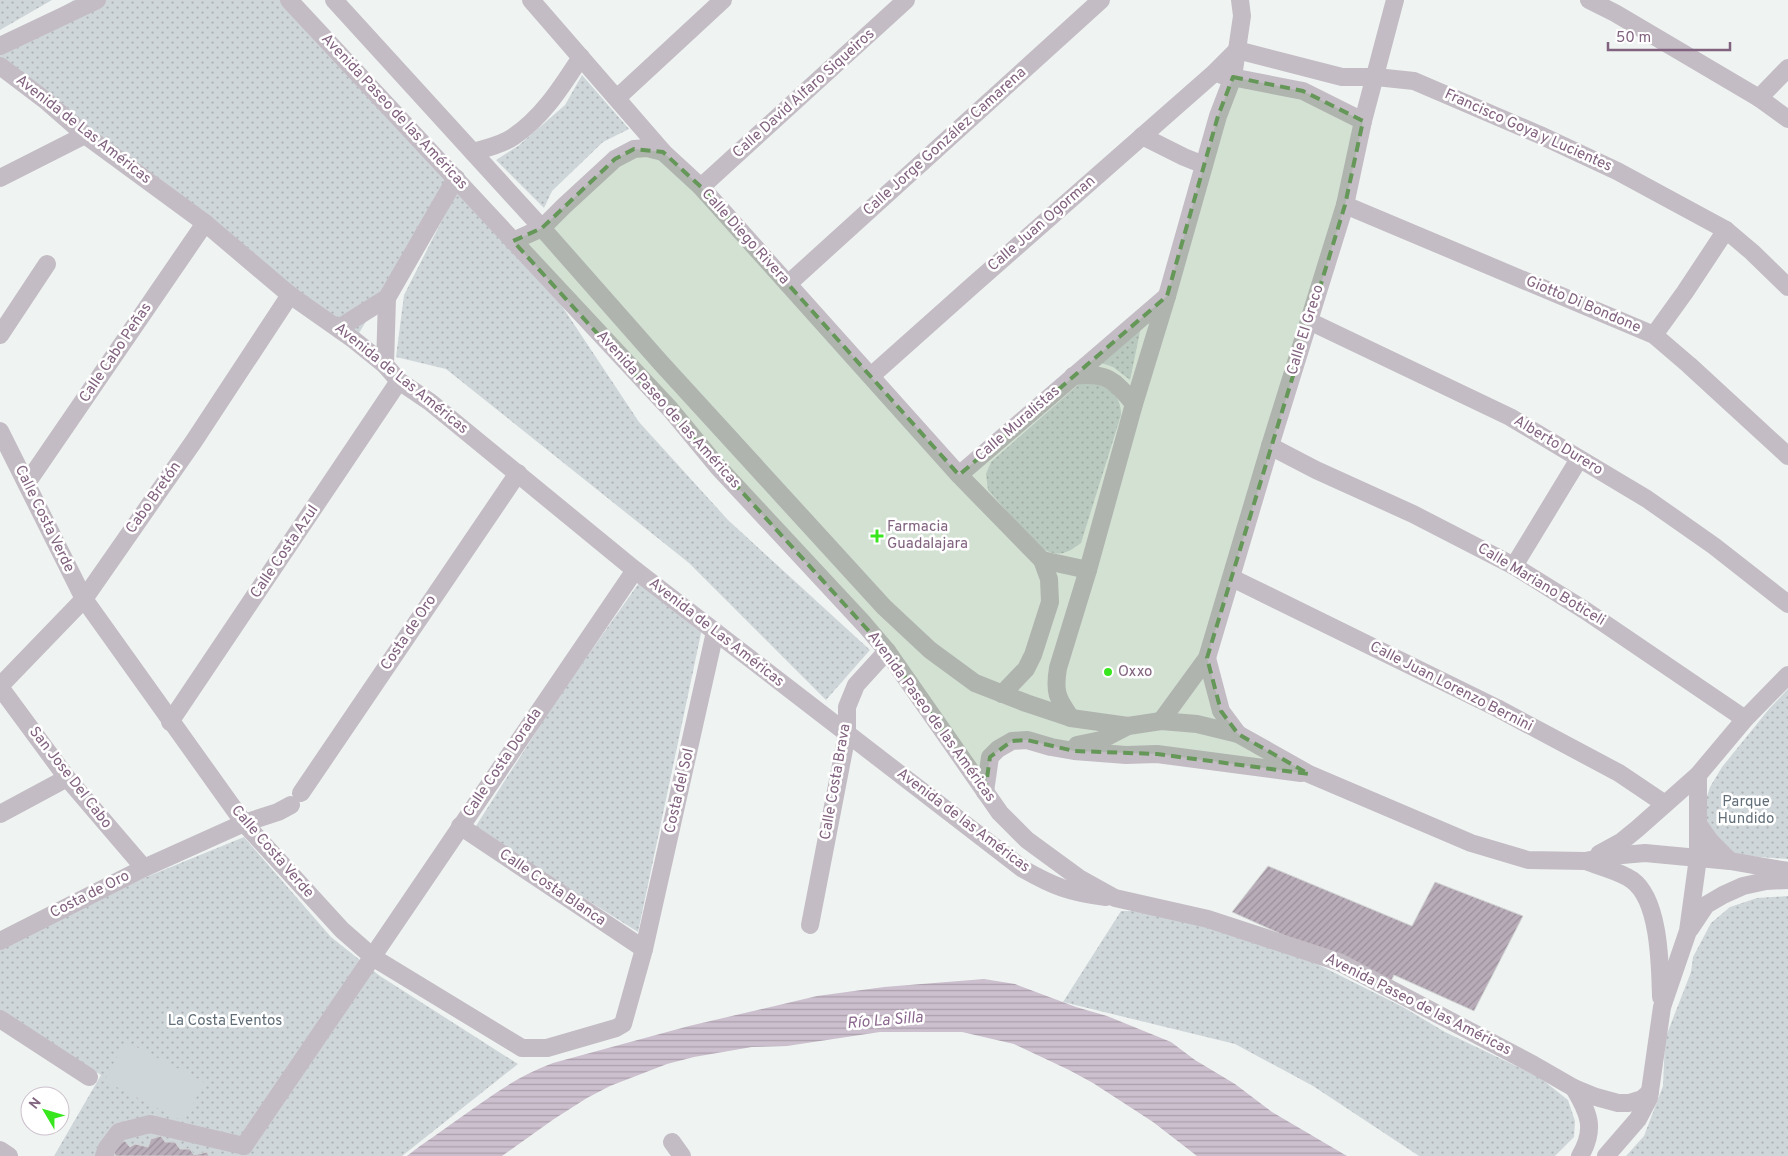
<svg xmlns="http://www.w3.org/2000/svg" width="1788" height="1156" viewBox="0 0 1788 1156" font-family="Overpass,sans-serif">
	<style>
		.grass { fill: url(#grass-dots) }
		.garden { fill: #cfd6d9 }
		.water { fill: url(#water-rules) }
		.building { fill: url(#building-hatch); stroke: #d2d5d4 }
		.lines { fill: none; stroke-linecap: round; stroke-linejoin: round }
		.minor { stroke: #c4bcc4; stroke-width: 18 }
		.marked { fill: #649758; fill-opacity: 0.2; stroke: #649758; stroke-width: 4; stroke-dasharray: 10 6; stroke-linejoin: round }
		.poi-dot { fill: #38e61e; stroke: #fff; stroke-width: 2 }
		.labels { text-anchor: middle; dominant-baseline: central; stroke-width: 5; stroke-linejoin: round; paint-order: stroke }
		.street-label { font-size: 15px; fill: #81627f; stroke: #fff }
		.poi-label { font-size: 15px; fill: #81627f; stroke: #fff; text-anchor: start }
		.park-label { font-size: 15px; fill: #616e78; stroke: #fff }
		.water-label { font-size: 16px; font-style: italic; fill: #8a678d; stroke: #fff }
	</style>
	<defs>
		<pattern id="grass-dots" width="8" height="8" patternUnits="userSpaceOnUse" patternTransform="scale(1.25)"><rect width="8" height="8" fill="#cfd6d9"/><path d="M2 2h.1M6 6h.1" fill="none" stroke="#adb1b5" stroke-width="1.8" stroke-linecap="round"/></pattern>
		<pattern id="water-rules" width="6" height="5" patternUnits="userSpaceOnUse" patternTransform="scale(1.25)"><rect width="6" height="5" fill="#ccbfce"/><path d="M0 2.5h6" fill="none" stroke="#ab9fac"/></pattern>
		<pattern id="building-hatch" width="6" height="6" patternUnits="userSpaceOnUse" patternTransform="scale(1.25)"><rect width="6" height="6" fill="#b8acb8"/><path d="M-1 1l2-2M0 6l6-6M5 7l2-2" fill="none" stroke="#9b8f9b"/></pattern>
	</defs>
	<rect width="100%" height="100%" fill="#eff4f2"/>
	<!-- grass -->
	<g class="grass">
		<polygon points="0,0 52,0 0,30"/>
		<polygon points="74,0 294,0 455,175 356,338 0,63 0,42"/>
		<polygon points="582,75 629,129 603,142 552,191 544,208 496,160 518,146 565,105"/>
		<polygon points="459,187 534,264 639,422 728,520 870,650 826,700 689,563 446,369 396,357 404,295"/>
		<polygon points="1142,322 1130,380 1113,367 1099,362"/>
		<path d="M1089,382C1108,386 1121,394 1121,415L1081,543C1064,556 1056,557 1037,546L988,490L986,474L991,462L1079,384Z"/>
		<polygon points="641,580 703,624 638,932 474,829 557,699"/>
		<polygon points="1788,689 1788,859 1735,855 1706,826 1703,809 1710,787 1722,767 1769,709"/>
		<polygon points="244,837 331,937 380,976 518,1064 402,1156 54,1156 101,1075 0,1012 0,949 144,878"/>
		<polygon points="1788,896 1788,1156 1626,1156 1644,1136 1663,1086 1665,1039 1691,972 1693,957 1711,923 1730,907 1757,898"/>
		<polygon points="1121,911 1133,911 1190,921 1313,962 1403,1007 1445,1032 1539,1077 1568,1100 1575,1121 1574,1137 1555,1156 1419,1156 1313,1086 1235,1044 1063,1002"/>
	</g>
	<!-- garden -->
	<polygon class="garden" points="125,1041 204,1082 184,1122 105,1081"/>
	<!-- water -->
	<path class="water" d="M984,979L1015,984L1076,1007L1107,1016L1171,1042L1195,1060L1235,1084L1272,1112L1347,1156H1197L1153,1122L1093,1083L1069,1070L1014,1044L962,1032H880L787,1046L752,1047L694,1057L667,1064L610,1086L587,1098L554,1119L502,1156H407C423,1143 441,1132 457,1120C488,1098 517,1076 553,1063L689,1026L817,996L884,987Z"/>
	<!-- building -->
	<g class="building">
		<polygon points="1268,866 1412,926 1435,882 1523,916 1474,1011 1394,975 1390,983 1232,912"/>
		<polygon points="161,1136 165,1142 175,1142 180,1149 190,1149 194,1155 207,1152 209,1156 116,1156 112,1150 113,1144 125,1141 130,1147 135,1144 148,1147 151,1139"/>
	</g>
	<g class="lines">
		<!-- minor -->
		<g class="minor">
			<polyline points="289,0 670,409 718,467 864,624 887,651 1000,813 1027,840 1079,878 1115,898 1208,919 1339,962 1534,1065 1574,1088 1596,1097 1618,1103 1629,1103 1642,1099 1650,1092"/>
			<polyline points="334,0 542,228 661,363 884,607 930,650 975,683 1026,703 1071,718 1128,726 1161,721 1197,724 1238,734 1309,774 1471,843 1528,860 1585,861 1611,856 1645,853 1730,861 1788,871"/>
			<polyline points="531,0 663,152 701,187 959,475 1042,560 1049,579 1050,602 1033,655 1026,669 1002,694"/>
			<polyline points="1589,0 1615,13 1759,98 1788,119"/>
			<polyline points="0,46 97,0"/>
			<polyline points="1237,50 1342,77 1376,77 1414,81 1540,135 1617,171 1726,230 1752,252 1788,287"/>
			<path d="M0,66L45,100L85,135L205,223L290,295L354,340L385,365L399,381L430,402L635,570L1023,869C1053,886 1070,893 1106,897"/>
			<polyline points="1221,75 1303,91 1363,121"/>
			<polyline points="617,98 723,0"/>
			<polyline points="1759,98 1788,68"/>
			<polyline points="1142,136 1184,157 1204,165"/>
			<path d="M473,152C486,148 502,145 513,137C543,117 562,86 581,57"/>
			<polyline points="0,178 85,135"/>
			<polyline points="701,187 906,0"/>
			<polyline points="1345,205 1654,335 1689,365 1788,456"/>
			<polyline points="513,241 542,228 564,206 615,159 634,149 647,148 663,152"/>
			<polyline points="788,284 1101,0"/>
			<polyline points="1309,321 1510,417 1647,499 1714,546 1788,604"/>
			<polyline points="339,328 387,298"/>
			<polyline points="0,335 47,264"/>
			<polyline points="1654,335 1685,292 1726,230"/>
			<polyline points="385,365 387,298 456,178"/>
			<polyline points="871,376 972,286 1213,74 1237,50"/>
			<path d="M1073,376C1106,372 1114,379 1134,404"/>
			<polyline points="0,431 84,599 244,823 342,930 374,958 522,1048 547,1048 616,1028 623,1024 644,949 715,632"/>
			<polyline points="1270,446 1316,470 1413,514 1514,566 1586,611 1745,719"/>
			<polyline points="959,475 1167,296"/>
			<polyline points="27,483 205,223"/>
			<polyline points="1042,560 1088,570"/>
			<polyline points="1514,566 1579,459"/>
			<polyline points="1232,578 1497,708 1619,773 1665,804"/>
			<polyline points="1207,658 1221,711 1238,734"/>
			<polyline points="0,686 84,599 194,441 290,295"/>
			<polyline points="0,687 67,778 144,868"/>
			<path d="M1071,718C1057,698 1054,692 1058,668L1088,570L1134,404L1167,296L1218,116L1233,77L1242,16L1240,0"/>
			<polyline points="1161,721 1207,658 1270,446 1345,205 1363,121 1395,0"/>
			<polyline points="170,722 399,381"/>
			<polyline points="1077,745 1101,740 1128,726"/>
			<polyline points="985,792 990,757 998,749 1012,741 1027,740 1051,747 1074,751 1126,755 1157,754 1301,773"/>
			<polyline points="301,793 518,473"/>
			<polyline points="0,814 67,778"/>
			<polyline points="1698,824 1710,841 1730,861"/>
			<polyline points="460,826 644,949"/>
			<polyline points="1599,854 1621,842 1637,829 1698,775 1745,719 1788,675"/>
			<path d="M1586,861C1600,867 1619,871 1632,880C1660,900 1660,966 1661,997"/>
			<polyline points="810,925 847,734 847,707 856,685 887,651"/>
			<polyline points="1690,929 1706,905 1723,895 1743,886 1766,881 1788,880"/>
			<polyline points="0,941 144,868 244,823 278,812 291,805"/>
			<polyline points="0,1019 89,1077"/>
			<path d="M1574,1088C1589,1113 1596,1129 1580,1156"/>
			<polyline points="672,1142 682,1156"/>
			<path d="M244,1146C375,955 504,762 635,570"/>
			<polyline points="0,1150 9,1156"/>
			<polyline points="104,1156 107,1148 119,1132 150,1124 244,1146"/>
			<polyline points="1606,1156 1638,1119 1649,1098 1662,1007 1688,931 1698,858 1698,775"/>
		</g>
	</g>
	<!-- marked area -->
	<path class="marked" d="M1233,77L1303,91L1363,121L1345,205L1207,658L1221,711L1238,734L1309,774L1157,754L1074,751L1027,740L1012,741L990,757L985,792L887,651L513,241L542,228L615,159L634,149L663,152L701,187L959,475L1167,296L1218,116Z"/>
	<!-- markers -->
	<g class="poi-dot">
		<path d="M874.5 528.5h5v5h5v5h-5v5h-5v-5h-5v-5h5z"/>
		<circle cx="1108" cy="672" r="5"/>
	</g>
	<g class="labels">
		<!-- street labels -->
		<g class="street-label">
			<text transform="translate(804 94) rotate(-42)">Calle David Alfaro Siqueiros</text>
			<text transform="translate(394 112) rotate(47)">Avenida Paseo de las Américas</text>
			<text transform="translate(83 130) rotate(38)">Avenida de Las Américas</text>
			<text transform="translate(1528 131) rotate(24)">Francisco Goya y Lucientes</text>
			<text transform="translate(945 142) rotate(-42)">Calle Jorge González Camarena</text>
			<text transform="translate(1042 224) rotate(-41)">Calle Juan Ogorman</text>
			<text transform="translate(745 237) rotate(48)">Calle Diego Rivera</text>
			<text transform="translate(1583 305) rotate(23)">Giotto Di Bondone</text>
			<text transform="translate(1306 330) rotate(-73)">Calle El Greco</text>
			<text transform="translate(116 353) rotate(-56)">Calle Cabo Peñas</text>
			<text transform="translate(401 379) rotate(39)">Avenida de Las Américas</text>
			<text transform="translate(668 410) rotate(48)">Avenida Paseo de las Américas</text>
			<text transform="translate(1018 424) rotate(-41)">Calle Muralistas</text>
			<text transform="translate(1558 446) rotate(31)">Alberto Durero</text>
			<text transform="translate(154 498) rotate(-55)">Cabo Bretón</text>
			<text transform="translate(44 519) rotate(64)">Calle Costa Verde</text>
			<text transform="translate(285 552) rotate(-56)">Calle Costa Azul</text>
			<text transform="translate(1541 585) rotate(31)">Calle Mariano Boticeli</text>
			<text transform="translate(409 633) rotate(-56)">Costa de Oro</text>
			<text transform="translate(716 633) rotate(38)">Avenida de Las Américas</text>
			<text transform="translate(1451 687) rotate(27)">Calle Juan Lorenzo Bernini</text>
			<text transform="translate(931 717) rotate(54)">Avenida Paseo de las Américas</text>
			<text transform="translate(503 763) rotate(-56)">Calle Costa Dorada</text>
			<text transform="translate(70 778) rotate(52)">San Jose Del Cabo</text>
			<text transform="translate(836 782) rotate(-80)">Calle Costa Brava</text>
			<text transform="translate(680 791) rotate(-77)">Costa del Sol</text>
			<text transform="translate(963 821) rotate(37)">Avenida de las Américas</text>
			<text transform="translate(272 852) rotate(49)">Calle Costa Verde</text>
			<text transform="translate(552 888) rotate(34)">Calle Costa Blanca</text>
			<text transform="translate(90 895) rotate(-27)">Costa de Oro</text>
			<text transform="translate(1418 1005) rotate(27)">Avenida Paseo de las Américas</text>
		</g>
		<!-- poi labels -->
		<g class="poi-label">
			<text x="887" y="527">Farmacia<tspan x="887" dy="17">Guadalajara</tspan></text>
			<text x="1118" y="672">Oxxo</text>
		</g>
		<!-- park labels -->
		<g class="park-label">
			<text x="1746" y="802">Parque<tspan x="1746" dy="17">Hundido</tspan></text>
			<text x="225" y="1021">La Costa Eventos</text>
		</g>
		<!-- water labels -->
		<g class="water-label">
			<text transform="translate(885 1021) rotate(-5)">Río La Silla</text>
		</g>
	</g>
	<!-- north arrow -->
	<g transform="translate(45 1111) rotate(308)"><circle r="24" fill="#ffffff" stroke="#cdc0cc"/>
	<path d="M0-4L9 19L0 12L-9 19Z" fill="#38e61e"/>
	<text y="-8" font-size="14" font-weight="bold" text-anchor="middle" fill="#81627f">N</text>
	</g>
	<!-- scale -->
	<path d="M1608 42v8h122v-8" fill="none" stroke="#81627f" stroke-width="2.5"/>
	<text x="1616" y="42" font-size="15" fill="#81627f" stroke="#ffffff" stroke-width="4" paint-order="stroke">50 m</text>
</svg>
